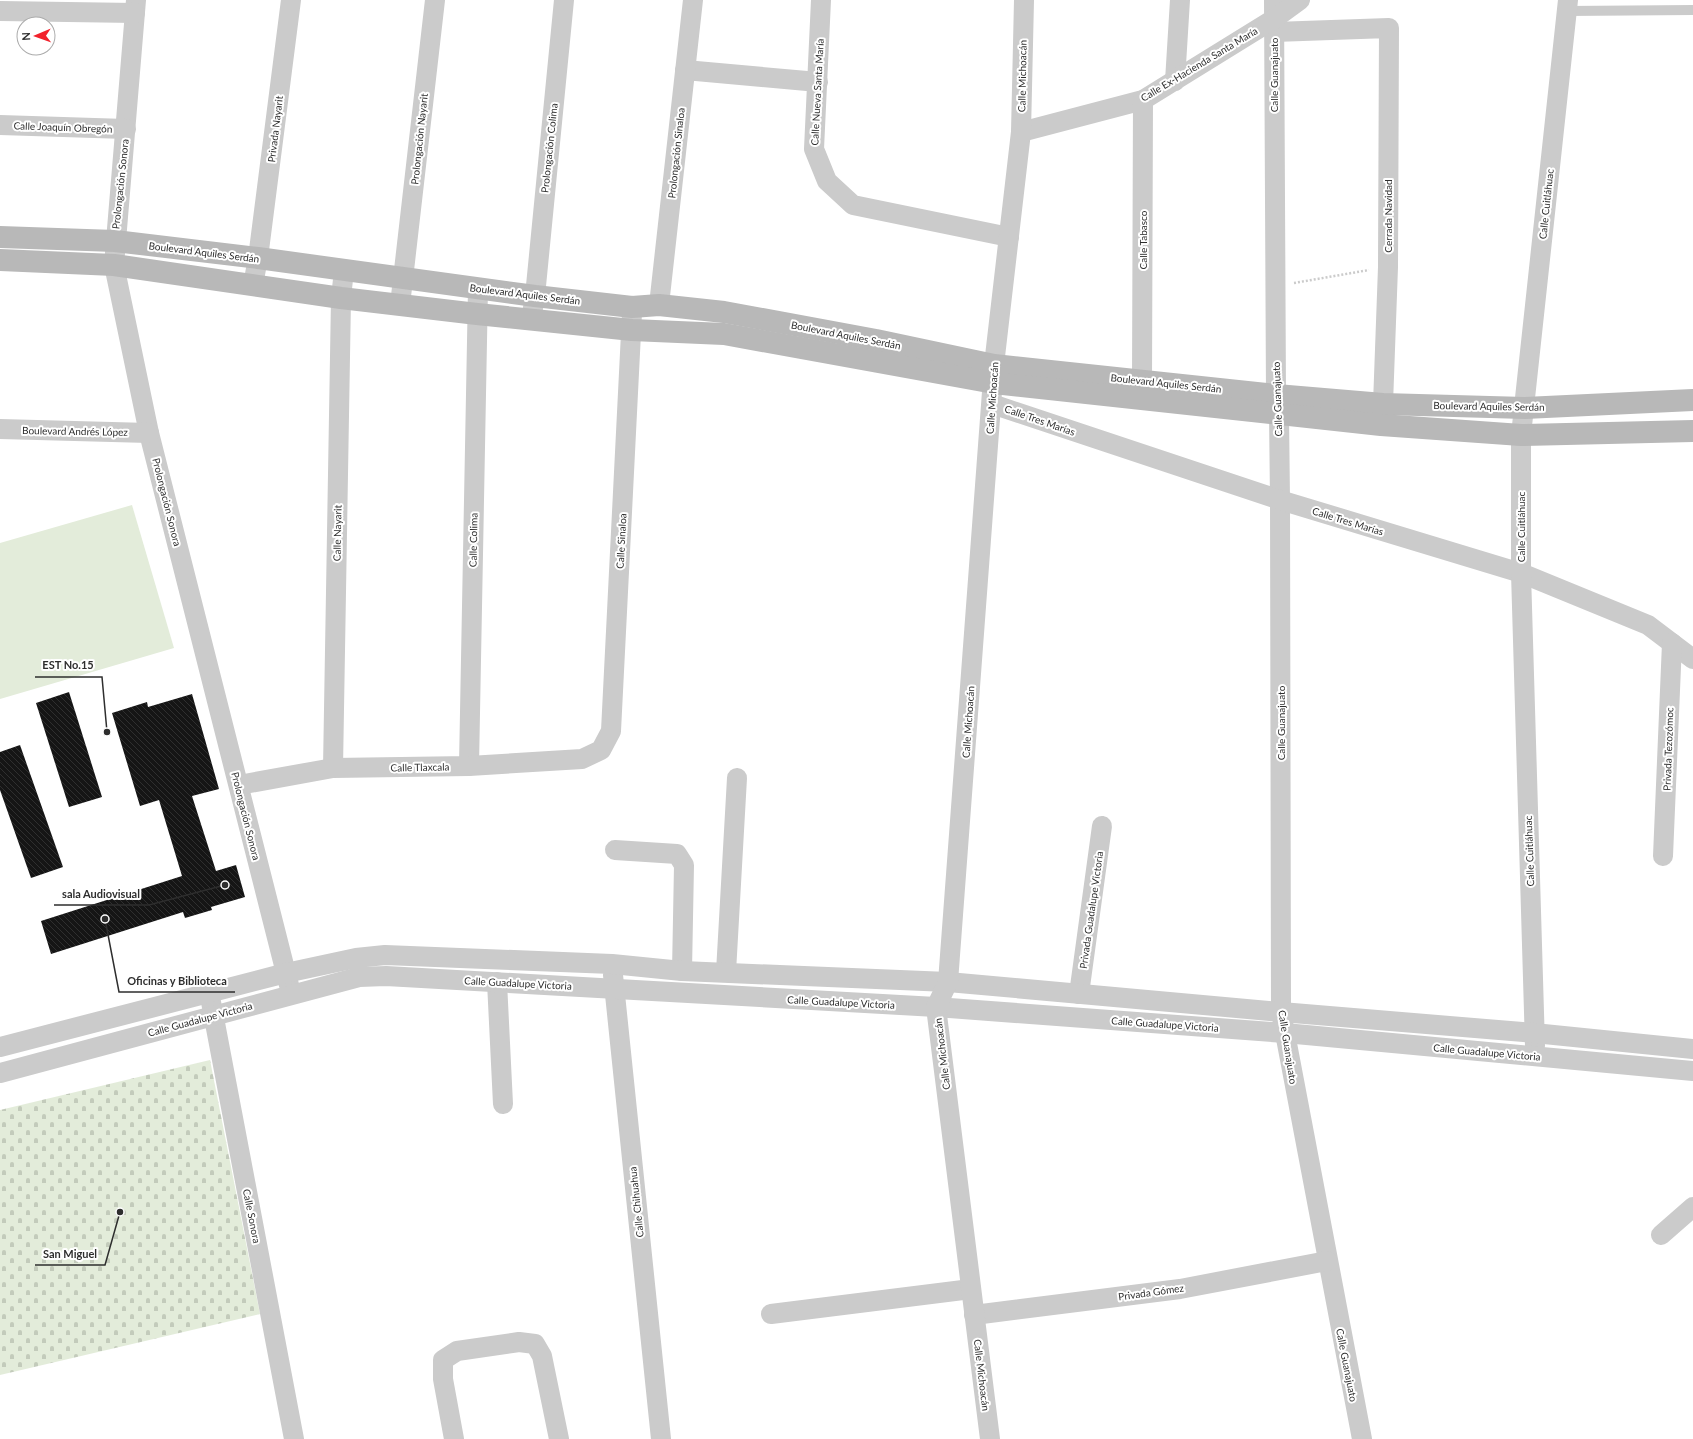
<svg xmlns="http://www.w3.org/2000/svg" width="1693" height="1439" viewBox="0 0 1693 1439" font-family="Lato,sans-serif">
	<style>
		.cemetery { fill: url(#cemetery-stones) }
		.park { fill: #e3ecda }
		.building { fill: url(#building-back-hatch) }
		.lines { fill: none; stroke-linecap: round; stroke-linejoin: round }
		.path { stroke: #cbcbcb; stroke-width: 2.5; stroke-dasharray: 2 2; stroke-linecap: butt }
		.lane { stroke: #cbcbcb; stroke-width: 10 }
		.street { stroke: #cbcbcb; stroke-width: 20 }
		.secondary { stroke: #b8b8b8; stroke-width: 22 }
		.labels { text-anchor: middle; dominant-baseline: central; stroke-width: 4; stroke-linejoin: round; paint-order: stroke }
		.street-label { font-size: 10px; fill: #2e2e2e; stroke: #fff }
		.leader { fill: none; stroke: #2e2e2e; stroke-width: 1.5 }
		.callout-dot { fill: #2e2e2e; stroke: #fff; stroke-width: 1.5 }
		.callout-label { font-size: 11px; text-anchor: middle; font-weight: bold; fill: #2e2e2e; stroke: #fff; stroke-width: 4; stroke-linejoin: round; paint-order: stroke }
	</style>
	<defs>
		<pattern id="cemetery-stones" width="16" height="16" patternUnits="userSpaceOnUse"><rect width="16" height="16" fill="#e3ecda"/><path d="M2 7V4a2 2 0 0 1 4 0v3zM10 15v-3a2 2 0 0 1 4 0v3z" fill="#c3cbbb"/></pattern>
		<pattern id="building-back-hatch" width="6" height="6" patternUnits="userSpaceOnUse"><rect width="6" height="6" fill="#151515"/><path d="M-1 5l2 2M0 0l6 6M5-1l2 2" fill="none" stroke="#2f2f2f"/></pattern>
	</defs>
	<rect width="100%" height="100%" fill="#fff"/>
	<!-- cemetery -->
	<polygon class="cemetery" points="210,1060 260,1314 0,1375 0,1110"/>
	<!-- park -->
	<polygon class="park" points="132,505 174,648 0,699 0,543"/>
	<!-- building -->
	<g class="building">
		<polygon points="69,692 102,797 69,807 36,703"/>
		<polygon points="192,694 219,789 192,796 216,871 236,865 245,897 211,907 212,910 185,918 183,912 51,954 41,921 182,876 159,800 140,806 112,713 147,702 148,707"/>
		<polygon points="20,745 63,867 31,878 0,790 0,752"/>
	</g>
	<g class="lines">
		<!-- path -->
		<polyline class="path" points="1294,283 1369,270"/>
		<!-- lane -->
		<polyline class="lane" points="1566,11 1693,10"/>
		<!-- street -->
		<g class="street">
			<polyline points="136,0 114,265 149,433 289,985"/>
			<polyline points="821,0 814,149 827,181 853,205 1009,237"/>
			<polyline points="1274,0 1276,395 1279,414 1280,500 1281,1012 1362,1439"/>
			<polyline points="0,11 135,13"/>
			<polyline points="1274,32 1389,28 1388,267 1383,404"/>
			<polyline points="685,70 818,82"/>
			<polyline points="1175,81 1180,0"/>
			<polyline points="0,125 126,129"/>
			<polyline points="1021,132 1143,100 1274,19 1300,0"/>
			<polyline points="253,285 258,258 291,0"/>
			<polyline points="400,305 435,0"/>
			<polyline points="659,305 693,0"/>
			<polyline points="531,320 535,296 564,0"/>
			<polyline points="1142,381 1143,100"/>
			<polyline points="992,404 1280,500 1521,573 1648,625 1693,659"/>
			<polyline points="0,429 149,433"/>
			<polyline points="469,766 478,288"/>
			<polyline points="333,768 341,298 344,270"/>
			<polyline points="239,785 333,768 469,766 582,759 601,750 611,731 632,313"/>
			<polyline points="615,850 677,854 684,865 682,971"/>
			<polyline points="1663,856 1672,643"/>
			<polyline points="726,972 737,778"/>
			<polyline points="613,975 661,1439"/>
			<polyline points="497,982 503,1104"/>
			<polyline points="1079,994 1102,826"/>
			<polyline points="211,1002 294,1439"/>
			<polyline points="1535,1046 1521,573 1521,435 1568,0"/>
			<polyline points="0,1047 286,973 356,958 385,955 612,964 682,971 948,982 1281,1012 1534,1033 1693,1049"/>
			<polyline points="0,1073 359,977 386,976 936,1007 1285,1033 1693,1071"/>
			<polyline points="1661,1235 1693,1207"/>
			<polyline points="771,1314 971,1289"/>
			<polyline points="974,1315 1180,1289 1327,1261"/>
			<polyline points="454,1439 443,1379 443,1360 457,1351 519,1342 535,1344 542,1356 559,1439"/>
			<polyline points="990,1439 936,1007 948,982 994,365 1021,132 1024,0"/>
		</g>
		<!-- secondary -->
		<g class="secondary">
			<polyline points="0,237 115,241 258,258 535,296 632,307 659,305 724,312 876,340 994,365 1276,395 1383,404 1525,408 1693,400"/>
			<polyline points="0,260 114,265 341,298 477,314 632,330 724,334 994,383 1381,425 1521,435 1693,431"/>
		</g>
	</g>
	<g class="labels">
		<!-- street labels -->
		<g class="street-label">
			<text transform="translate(1199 64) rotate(-31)">Calle Ex-Hacienda Santa María</text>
			<text transform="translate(1274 75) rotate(-90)">Calle Guanajuato</text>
			<text transform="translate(1022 76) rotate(-89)">Calle Michoacán</text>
			<text transform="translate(817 92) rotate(-87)">Calle Nueva Santa María</text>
			<text transform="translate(63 127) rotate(2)">Calle Joaquín Obregón</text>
			<text transform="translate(275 129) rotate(-83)">Privada Nayarit</text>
			<text transform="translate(419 139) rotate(-84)">Prolongación Nayarit</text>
			<text transform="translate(549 148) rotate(-84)">Prolongación Colima</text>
			<text transform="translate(676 153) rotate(-84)">Prolongación Sinaloa</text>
			<text transform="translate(120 184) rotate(-84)">Prolongación Sonora</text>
			<text transform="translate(1546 204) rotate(-84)">Calle Cuitláhuac</text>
			<text transform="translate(1388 216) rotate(-90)">Cerrada Navidad</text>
			<text transform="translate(1143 240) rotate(-90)">Calle Tabasco</text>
			<text transform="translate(204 252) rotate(7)">Boulevard Aquiles Serdán</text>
			<text transform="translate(525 294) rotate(7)">Boulevard Aquiles Serdán</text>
			<text transform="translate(846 335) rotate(11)">Boulevard Aquiles Serdán</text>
			<text transform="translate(1166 383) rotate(6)">Boulevard Aquiles Serdán</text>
			<text transform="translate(992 398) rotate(-86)">Calle Michoacán</text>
			<text transform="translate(1277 399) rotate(-92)">Calle Guanajuato</text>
			<text transform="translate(1489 406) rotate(1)">Boulevard Aquiles Serdán</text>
			<text transform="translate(1040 420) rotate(19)">Calle Tres Marías</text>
			<text transform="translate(75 431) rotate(1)">Boulevard Andrés López</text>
			<text transform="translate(167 502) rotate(76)">Prolongación Sonora</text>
			<text transform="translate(1348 521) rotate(17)">Calle Tres Marías</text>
			<text transform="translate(1521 527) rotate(-90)">Calle Cuitláhuac</text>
			<text transform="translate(337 533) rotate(-89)">Calle Nayarit</text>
			<text transform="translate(473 540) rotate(-89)">Calle Colima</text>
			<text transform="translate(621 541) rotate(-87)">Calle Sinaloa</text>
			<text transform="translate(968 722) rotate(-86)">Calle Michoacán</text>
			<text transform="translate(1281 723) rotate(-90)">Calle Guanajuato</text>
			<text transform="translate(1668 749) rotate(-88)">Privada Tezozómoc</text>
			<text transform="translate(420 767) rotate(-1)">Calle Tlaxcala</text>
			<text transform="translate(246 816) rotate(76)">Prolongación Sonora</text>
			<text transform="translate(1529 851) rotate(-92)">Calle Cuitláhuac</text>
			<text transform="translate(1091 910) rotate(-82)">Privada Guadalupe Victoria</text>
			<text transform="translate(518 983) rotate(3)">Calle Guadalupe Victoria</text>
			<text transform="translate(841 1002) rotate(3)">Calle Guadalupe Victoria</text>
			<text transform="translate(200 1019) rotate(-15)">Calle Guadalupe Victoria</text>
			<text transform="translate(1165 1024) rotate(4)">Calle Guadalupe Victoria</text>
			<text transform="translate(1288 1047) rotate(81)">Calle Guanajuato</text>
			<text transform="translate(1487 1052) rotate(5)">Calle Guadalupe Victoria</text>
			<text transform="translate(942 1054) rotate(-97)">Calle Michoacán</text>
			<text transform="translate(636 1202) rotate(-96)">Calle Chihuahua</text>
			<text transform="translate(252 1216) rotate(79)">Calle Sonora</text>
			<text transform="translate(1151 1292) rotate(-8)">Privada Gómez</text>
			<text transform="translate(1347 1365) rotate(79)">Calle Guanajuato</text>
			<text transform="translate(982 1375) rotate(83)">Calle Michoacán</text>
		</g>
	</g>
	<!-- callouts -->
	<path class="leader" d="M107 732L102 677H35M225 885L149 905H54M105 919L119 992H235M120 1212L105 1265H35"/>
	<g class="callout-dot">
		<circle cx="107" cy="732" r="4"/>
		<circle cx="225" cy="885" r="4"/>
		<circle cx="105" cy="919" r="4"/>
		<circle cx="120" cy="1212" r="4"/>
	</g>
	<g class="callout-label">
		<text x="68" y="669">EST No.15</text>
		<text x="101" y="898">sala Audiovisual</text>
		<text x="177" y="985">Oficinas y Biblioteca</text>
		<text x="70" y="1258">San Miguel</text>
	</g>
	<!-- north arrow -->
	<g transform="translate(36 36) rotate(268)"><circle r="19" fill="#ffffff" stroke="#ababab"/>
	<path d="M0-3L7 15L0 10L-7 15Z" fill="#f2222c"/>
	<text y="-6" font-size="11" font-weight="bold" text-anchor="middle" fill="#2e2e2e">N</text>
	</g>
</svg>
